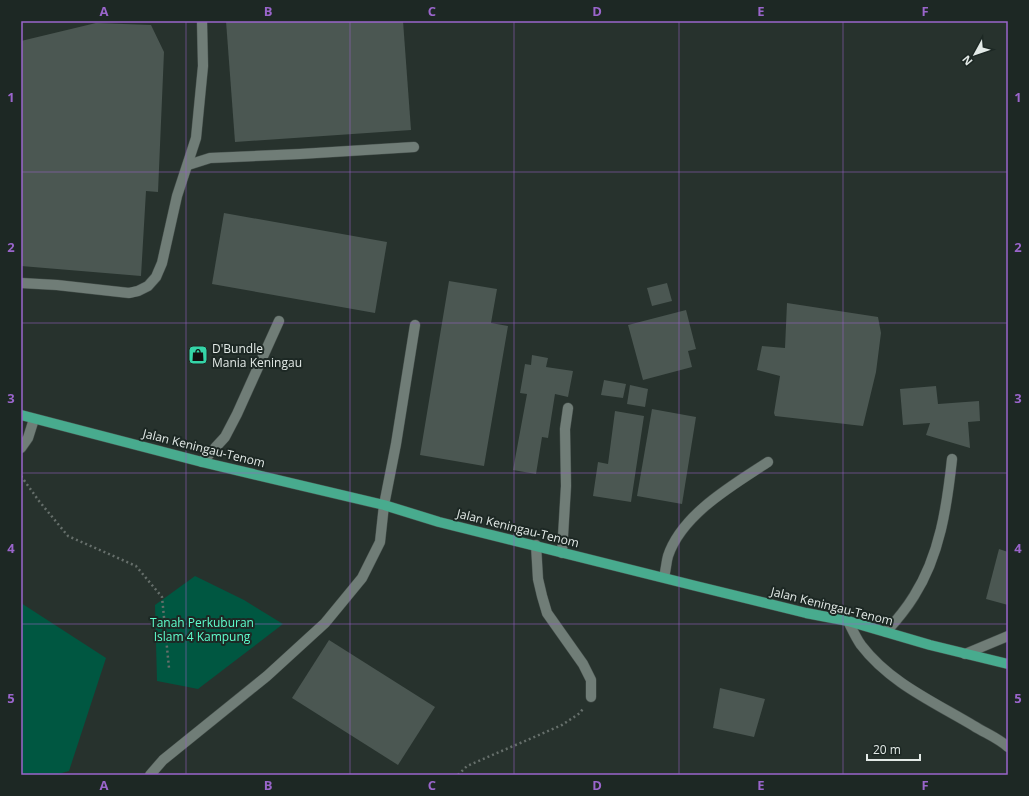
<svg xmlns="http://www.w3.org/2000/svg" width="1029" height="796" viewBox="0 0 1029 796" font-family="'Open Sans',sans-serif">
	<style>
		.green { fill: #005741 }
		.building { fill: #4b5752 }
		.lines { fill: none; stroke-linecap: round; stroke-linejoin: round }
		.minor-casing { stroke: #46504c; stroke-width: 11 }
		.major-casing { stroke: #46504c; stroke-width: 11 }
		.path { stroke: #666f6b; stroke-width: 2.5; stroke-dasharray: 2 3; stroke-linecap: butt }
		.minor { stroke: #707d77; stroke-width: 10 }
		.major { stroke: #48ab8e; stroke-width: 10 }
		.grid { fill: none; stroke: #9a65cb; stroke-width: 1; stroke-opacity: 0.55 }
		.labels { text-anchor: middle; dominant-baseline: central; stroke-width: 4; stroke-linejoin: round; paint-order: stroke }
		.poi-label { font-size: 12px; fill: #e3eae7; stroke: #1d2824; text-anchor: start }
		.street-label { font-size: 12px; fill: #e3eae7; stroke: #1d2824 }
		.park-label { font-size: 12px; fill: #5fffce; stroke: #1d2824 }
		.neatline { fill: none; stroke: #9a65cb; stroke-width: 1.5 }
		.grid-label { font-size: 13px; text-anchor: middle; font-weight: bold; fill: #9a65cb }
	</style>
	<rect width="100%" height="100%" fill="#27322d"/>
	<!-- green -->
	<g class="green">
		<polygon points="195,576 244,600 283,624 198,689 157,681 155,605"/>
		<polygon points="21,603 106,658 69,771 55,775 21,775"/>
	</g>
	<!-- building -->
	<g class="building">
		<polygon points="226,21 403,21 411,130 235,142"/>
		<polygon points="96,23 151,25 164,52 158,192 146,191 141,276 21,266 21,41"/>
		<polygon points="224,213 387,242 375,313 212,284"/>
		<polygon points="449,281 497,289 491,323 508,326 484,466 420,455"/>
		<polygon points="667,283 672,301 652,306 647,288"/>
		<polygon points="787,303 878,317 881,333 876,372 863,426 775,416 774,413 780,376 757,370 762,346 785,348"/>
		<polygon points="686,310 696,349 688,351 692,367 643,380 628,325"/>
		<polygon points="532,355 548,358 546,367 573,371 568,397 555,394 548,438 542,437 536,474 513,470 527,394 520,393 525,364 531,365"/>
		<polygon points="604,380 626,384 623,398 601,395"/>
		<polygon points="630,385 648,389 645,407 627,404"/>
		<polygon points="936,386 938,404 979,401 980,421 968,422 970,448 926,435 930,423 903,425 900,389"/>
		<polygon points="652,409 696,417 682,504 637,496"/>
		<polygon points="615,411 644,416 631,502 593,496 598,462 608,464"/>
		<polygon points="999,549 1008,552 1008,605 986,599"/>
		<polygon points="329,640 435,707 398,765 292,698"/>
		<polygon points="720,688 765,699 754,737 713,728"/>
	</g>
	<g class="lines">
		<!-- minor casing -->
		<g class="minor-casing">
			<g id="minor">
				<polyline points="188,165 210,158 300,154 414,147"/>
				<polyline points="21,283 57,285 129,293 138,291 148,286 156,277 162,263 177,196 196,138 203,66 202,21"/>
				<polyline points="21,448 28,438 34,419"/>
				<polyline points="202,462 225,437 237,414 279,321"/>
				<polyline points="536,545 538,579 542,596 547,613 583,664 591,680 591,697"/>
				<polyline points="562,553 566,486 565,429 568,408"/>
				<path d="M664,577C666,570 666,563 668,556C682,514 733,485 768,462"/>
				<path d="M848,621C852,629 856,638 861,645C890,683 934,702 974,726C985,733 998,738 1008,747"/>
				<path d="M886,632C896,621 906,609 914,596C940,555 947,506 952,459"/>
				<polyline points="965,654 1008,636"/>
				<polyline points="150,775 163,760 267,676 325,623 362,578 380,542 384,505 396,444 415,325"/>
			</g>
		</g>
		<!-- major casing -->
		<g class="major-casing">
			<polyline id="major" points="21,415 202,462 384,505 439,522 696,586 806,613 848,621 930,645 1008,664"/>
		</g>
		<!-- path -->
		<g class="path">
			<polyline points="21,476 39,501 68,536 136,566 162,597 169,668"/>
			<polyline points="458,775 467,766 562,725 580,713 584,707"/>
		</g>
		<!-- minor -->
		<use href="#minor" class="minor"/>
		<!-- major -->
		<use href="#major" class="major"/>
	</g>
	<!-- grid -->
	<path class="grid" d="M186,21V775M350,21V775M514,21V775M679,21V775M843,21V775M21,172H1008M21,323H1008M21,473H1008M21,624H1008"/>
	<!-- icons -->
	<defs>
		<g id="shop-square" transform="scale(1)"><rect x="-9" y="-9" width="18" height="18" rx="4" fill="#35d4a7" stroke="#1d2824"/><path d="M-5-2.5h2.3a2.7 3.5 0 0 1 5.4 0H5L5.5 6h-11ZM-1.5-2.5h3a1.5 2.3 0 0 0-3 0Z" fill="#111"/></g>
	</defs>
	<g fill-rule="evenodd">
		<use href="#shop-square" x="198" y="355"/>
	</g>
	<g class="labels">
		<!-- poi labels -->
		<g class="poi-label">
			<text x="212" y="348">D'Bundle<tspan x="212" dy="14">Mania Keningau</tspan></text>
		</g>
		<!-- street labels -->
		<g class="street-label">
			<text transform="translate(204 448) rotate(14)">Jalan Keningau-Tenom</text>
			<text transform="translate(518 528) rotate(14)">Jalan Keningau-Tenom</text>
			<text transform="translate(832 606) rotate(14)">Jalan Keningau-Tenom</text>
		</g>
		<!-- park labels -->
		<g class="park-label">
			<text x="202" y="622">Tanah Perkuburan<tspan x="202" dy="14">Islam 4 Kampung</tspan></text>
		</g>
	</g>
	<!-- border -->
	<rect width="1029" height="796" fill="none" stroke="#1d2824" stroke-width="44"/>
	<!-- north arrow -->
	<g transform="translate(975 54) rotate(230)" stroke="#1d2824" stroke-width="3" paint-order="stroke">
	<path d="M0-3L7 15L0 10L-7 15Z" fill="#e3eae7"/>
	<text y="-6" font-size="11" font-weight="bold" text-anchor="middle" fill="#e3eae7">N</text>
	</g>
	<!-- scale -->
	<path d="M867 754v6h53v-6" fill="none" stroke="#e3eae7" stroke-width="2"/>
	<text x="873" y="754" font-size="12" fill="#e3eae7" stroke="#1d2824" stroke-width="3" paint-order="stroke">20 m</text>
	<rect x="22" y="22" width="985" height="752" class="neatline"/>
	<g class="grid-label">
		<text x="104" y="16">A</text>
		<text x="268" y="16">B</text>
		<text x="432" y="16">C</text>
		<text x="597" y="16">D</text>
		<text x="761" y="16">E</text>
		<text x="925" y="16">F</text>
		<text x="11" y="102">1</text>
		<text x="1018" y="102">1</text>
		<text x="11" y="252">2</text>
		<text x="1018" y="252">2</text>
		<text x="11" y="403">3</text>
		<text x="1018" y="403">3</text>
		<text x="11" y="553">4</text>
		<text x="1018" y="553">4</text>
		<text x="11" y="703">5</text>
		<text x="1018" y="703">5</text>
		<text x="104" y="790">A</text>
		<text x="268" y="790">B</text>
		<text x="432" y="790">C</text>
		<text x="597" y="790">D</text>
		<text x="761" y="790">E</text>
		<text x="925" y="790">F</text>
	</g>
</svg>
